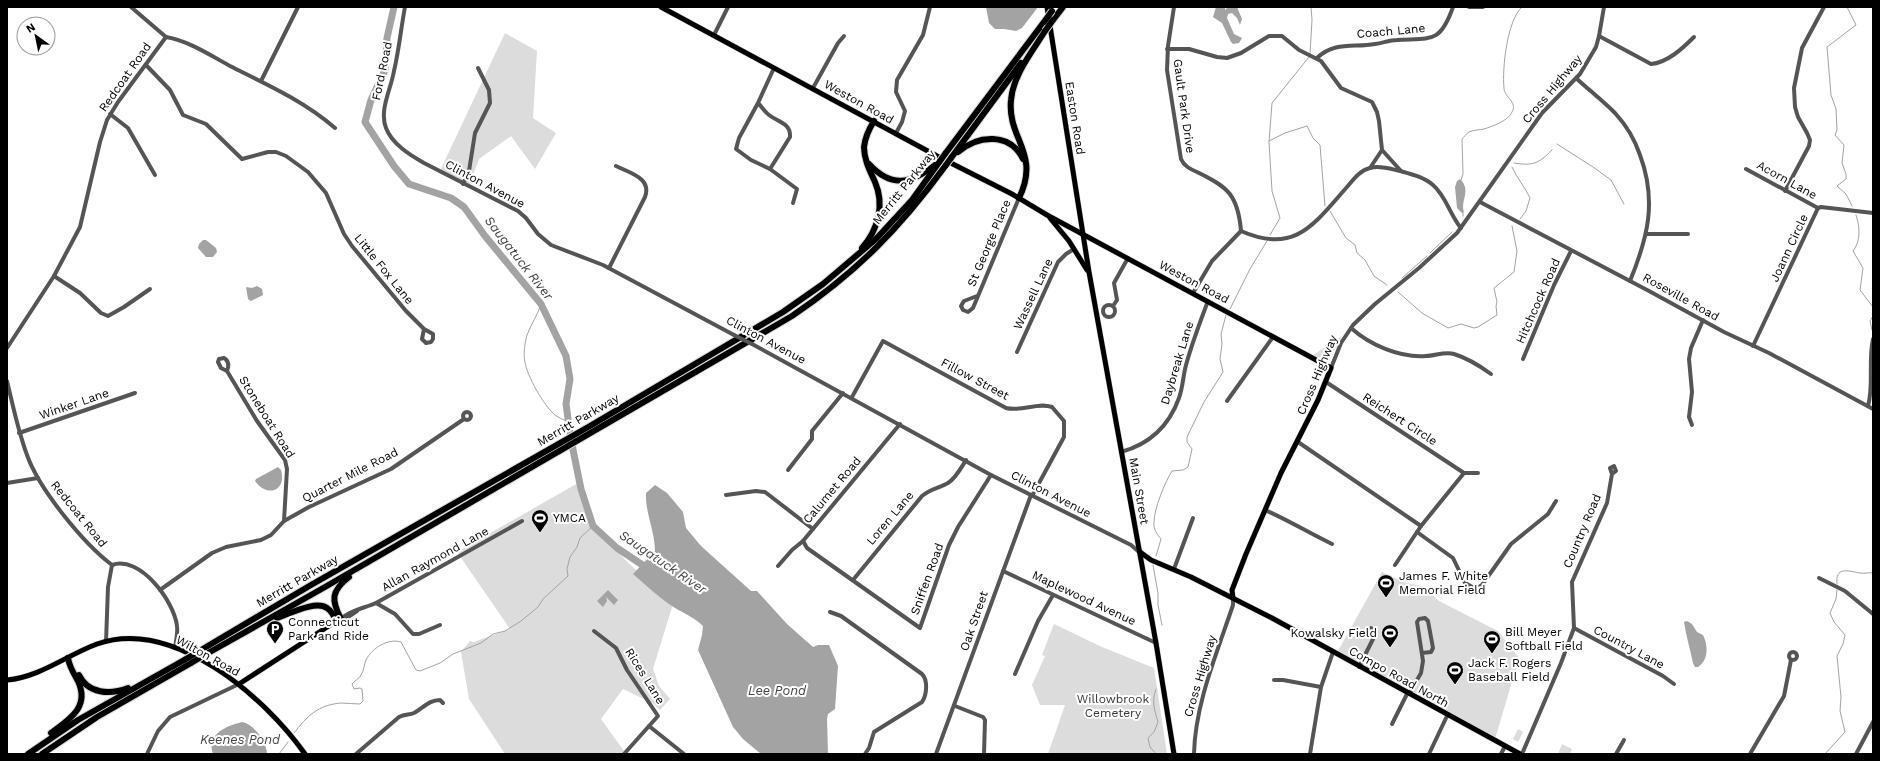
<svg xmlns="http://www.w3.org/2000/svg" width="1880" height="761" viewBox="0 0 1880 761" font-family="'Work Sans',sans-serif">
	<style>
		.green { fill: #dcdcdc }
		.water { fill: #a3a3a3 }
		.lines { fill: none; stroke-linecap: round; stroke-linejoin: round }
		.stream { stroke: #a3a3a3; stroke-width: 1 }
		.river { stroke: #a3a3a3; stroke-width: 7 }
		.major-casing { stroke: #dbdbdb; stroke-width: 6 }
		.highway-casing { stroke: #dbdbdb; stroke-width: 8 }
		.minor { stroke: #555; stroke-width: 4 }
		.major { stroke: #000; stroke-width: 5 }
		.highway { stroke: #000; stroke-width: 6 }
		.highway-bridge-casing { stroke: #dbdbdb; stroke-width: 8; stroke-linecap: butt }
		.minor-bridge { stroke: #555; stroke-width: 4 }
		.highway-bridge { stroke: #000; stroke-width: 6 }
		.labels { text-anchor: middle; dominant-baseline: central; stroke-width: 4; stroke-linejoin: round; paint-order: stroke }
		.street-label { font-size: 12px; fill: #000; stroke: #fff }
		.poi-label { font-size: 12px; fill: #000; stroke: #fff; text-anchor: start }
		.park-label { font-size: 12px; fill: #333; stroke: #fff }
		.water-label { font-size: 13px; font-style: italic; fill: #444; stroke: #fff }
	</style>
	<rect width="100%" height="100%" fill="#fff"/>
	<!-- green -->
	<g class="green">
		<polygon points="505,33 537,51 533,118 556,133 535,169 511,136 479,159 468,188 439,173"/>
		<polygon points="1342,336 1329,361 1313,355"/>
		<path d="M578,483C586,515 610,547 635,569C642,575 651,579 658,584C664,589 668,598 673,604L653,669L659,686L670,699L660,710L652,703L623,689L601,719L624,751L622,754H505L469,699L461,652L470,641L474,642L510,629L457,552Z"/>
		<polygon points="1382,572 1406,583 1422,586 1439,601 1498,631 1519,658 1495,739 1443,712 1338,651"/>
		<polygon points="1054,624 1102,647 1154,668 1167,754 1048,754 1065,705 1040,705 1032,685 1045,656 1042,655"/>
		<polygon points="1518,729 1523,732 1518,742 1513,739"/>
		<polygon points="1562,744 1572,749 1570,754 1558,754"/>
	</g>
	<!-- water -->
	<g class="water">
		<polygon points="986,7 1038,7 1022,28 1016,31 1004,29 995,29 989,23"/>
		<polygon points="1216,7 1225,7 1225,10 1228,7 1237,7 1242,19 1240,25 1237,18 1232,13 1228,14 1227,18 1234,34 1242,38 1239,43 1233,44 1231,42 1222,23 1213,17"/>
		<path d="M1460,179C1472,191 1460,200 1464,212L1462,213L1457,208L1455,187L1457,181Z"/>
		<polygon points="203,240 206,240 216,248 217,252 213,257 206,257 198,248 199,244"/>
		<polygon points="257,286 262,289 263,295 251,301 248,299 246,287 252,288"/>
		<path d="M278,467L281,470C287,491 267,498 255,481L256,479Z"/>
		<path d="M655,485L667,493L683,512L686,528L701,546L751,591H757L787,624L813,647L818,645H829L838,666L835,709L828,714L827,719L828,754H761L743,739L733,727L698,650L702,635L703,626C693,616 680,612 669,604C656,595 645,584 633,574L655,551C655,531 645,513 646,493Z"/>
		<polygon points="608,590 618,600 614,605 606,597 607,601 603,607 597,601"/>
		<path d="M1687,621L1692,624L1697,632L1703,635C1708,645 1709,660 1698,667H1695L1693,663C1690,649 1686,635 1684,622Z"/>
		<path d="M242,722C254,724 267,742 267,754H213C206,734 226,726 242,722Z"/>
	</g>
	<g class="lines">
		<!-- stream -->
		<g class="stream">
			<polyline points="1847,7 1856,25 1827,47 1831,95 1836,109 1837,130 1835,135 1844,145 1842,163 1846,174 1846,179 1837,186 1846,194 1852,206"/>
			<polyline points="1310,54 1312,20 1311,7"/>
			<polyline points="1269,141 1285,133 1307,126 1313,138 1320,145 1325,206"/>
			<polyline points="1557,144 1593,167 1611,180 1624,204"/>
			<path d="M1514,163C1533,166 1538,164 1552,150"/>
			<path d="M1512,167C1517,178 1525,187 1530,198L1526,211L1520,219"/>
			<path d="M1461,180L1463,174L1462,139C1464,137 1467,133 1469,132C1473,130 1479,130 1484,129C1493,126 1508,121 1512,112C1518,102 1504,97 1504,88C1502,69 1507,20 1522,7"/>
			<polyline points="1330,211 1346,238 1355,245 1357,253 1365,260 1374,276 1387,285"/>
			<path d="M1856,215C1860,227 1861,241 1853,251L1863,268L1860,290L1873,307"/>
			<polyline points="1463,216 1463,213"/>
			<polyline points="1270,235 1280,218 1272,191 1269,142 1272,103 1309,57"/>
			<polyline points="1430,253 1452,232"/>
			<polyline points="1402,278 1427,256"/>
			<polyline points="1398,292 1422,313 1448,328 1461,324 1474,328 1478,327 1497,315 1496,306 1497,302 1494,288 1514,272 1517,251 1512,226"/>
			<path d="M541,304C538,315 531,324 527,335C525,343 523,354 525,362C527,376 544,406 555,415C559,418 564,420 569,422"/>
			<polyline points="1230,309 1250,269 1267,241"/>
			<polyline points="1872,330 1870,321 1873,316"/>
			<path d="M1156,556L1161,539C1157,534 1153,529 1154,522C1154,509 1165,482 1172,471L1183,470L1188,467L1192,449L1187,442V437L1204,402L1223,372L1220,359L1222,344L1221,334L1226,315"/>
			<polyline points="1153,565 1158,593 1158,605 1162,625"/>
			<path d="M1837,584C1835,566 1848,571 1860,573C1864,574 1868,572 1873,573"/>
			<path d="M294,733C307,716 318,705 341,703C347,703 354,704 360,704L363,701L362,689L360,688L354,689L352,684C354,681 359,679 361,675C364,671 364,664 366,660C372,648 388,638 401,642L416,670L420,671L440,663L453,654L481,643L493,634L505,631L521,621L538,607L543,599L568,576L567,569L570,557L577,547L580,538L593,526"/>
			<polyline points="279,754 288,742"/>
			<path d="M1156,754L1150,747L1148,738L1154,732L1158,722C1155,711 1151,702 1156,689"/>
			<polyline points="1825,754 1845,732 1840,711 1841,697 1837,656 1843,644 1845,635 1834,622 1830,613 1836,599 1837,590"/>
		</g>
		<!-- river -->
		<polyline class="river" points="394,7 387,38 385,70 371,100 365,122 394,166 409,184 451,198 464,207 485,236 541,304 566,356 570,379 566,404 571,440 581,489 593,526 617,548 650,570"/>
		<!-- major casing -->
		<g class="major-casing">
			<g id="major">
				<polyline points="661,7 937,156 1012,194 1047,215 1331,368 1318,400 1281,473 1246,554 1232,590 1233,598"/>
				<polyline points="1047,7 1089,272 1156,643 1174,754"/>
				<polyline points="1050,218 1069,241 1087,270"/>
				<polyline points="1140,552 1151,560 1191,577 1272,618 1520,754"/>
				<path d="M7,680C40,677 67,655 97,644C173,617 265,697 305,754"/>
				<polyline points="239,684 338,620"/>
			</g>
		</g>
		<!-- highway casing -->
		<g class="highway-casing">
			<g id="highway">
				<polyline points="1053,20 1063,7"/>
				<path d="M958,152C978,135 1010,132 1023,159"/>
				<polyline points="945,154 1044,22"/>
				<polyline points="951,158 1021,63"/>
				<path d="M869,164C891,188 911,184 935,165"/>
				<path d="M1019,198C1041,153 1007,139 1011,100C1013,75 1032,52 1045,31"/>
				<path d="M862,248C878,230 885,205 875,182C870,171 864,160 864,147C865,138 869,129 874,121"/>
				<path d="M277,618C289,614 316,600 327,608C332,611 334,616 336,621"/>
				<path d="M341,619C331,600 331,591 349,577"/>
				<polyline points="196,653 311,585 590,426 783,312 823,284 876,239 912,200 940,161"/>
				<path d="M201,657L325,587L792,316C857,272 900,228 946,165"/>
				<path d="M79,675C88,694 110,695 128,688"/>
				<path d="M51,733C70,719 90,707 78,681C74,674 69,666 68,658"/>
				<polyline points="28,754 78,720 186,659"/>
				<polyline points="42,754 97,717 191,663"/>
			</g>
		</g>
		<!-- minor -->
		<g class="minor">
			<polyline points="131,7 166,37"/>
			<path d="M405,7C401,28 399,50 394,71C391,89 379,110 386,128C392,144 410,155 424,163L518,211L526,218L538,234L551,245L603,265L734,335"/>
			<path d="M1174,7L1168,46L1167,70L1181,159C1184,166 1190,169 1197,172C1228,187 1238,195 1241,231"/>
			<polyline points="1469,7 1483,7"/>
			<polyline points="714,35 728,7"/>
			<path d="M1599,36L1651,64C1667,63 1683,48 1694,37"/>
			<path d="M166,37C189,41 210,55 230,66C266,84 304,101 335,128"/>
			<polyline points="1167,49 1189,49 1217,57 1227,58 1241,53 1269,36 1282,36 1299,50 1321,61 1341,88 1372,102 1377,112 1379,121 1382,150 1370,168"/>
			<path d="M1317,58C1335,41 1354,48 1375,44C1383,43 1389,40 1397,40C1431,38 1440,44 1453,7"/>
			<polyline points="146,65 170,90 183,115 206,124 242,159 268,152 276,152 286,156 308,172 326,193 344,234 352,246 406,311 424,329 433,334 433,339 431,342 426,343 422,339 424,329"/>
			<path d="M1577,79C1589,90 1603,101 1615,113C1626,125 1635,140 1640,155C1657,201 1648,237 1630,281"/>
			<polyline points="261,81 298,7"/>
			<polyline points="813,88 838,43 844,36"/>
			<path d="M758,103C762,107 765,112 769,115C778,122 791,123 790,137L770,169L751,160L736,149L739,138L758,103L774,68"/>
			<polyline points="110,114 128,128 155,175"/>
			<polyline points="896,133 902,122 905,111 896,92 897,80 923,35 930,7"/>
			<polyline points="1382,150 1401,171"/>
			<polyline points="770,169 797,189 793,203"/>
			<polyline points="1746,169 1818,208"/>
			<polyline points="463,184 469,171 475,133 490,103 489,90 478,68"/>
			<polyline points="1785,191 1809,146 1810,140 1807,133 1798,117 1795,107 1794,88 1802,48 1824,7"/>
			<polyline points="1480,202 1649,291 1724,332 1769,353 1873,409"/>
			<polyline points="1646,234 1688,234"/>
			<path d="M609,268L645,197C652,178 630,173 616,166"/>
			<polyline points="54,276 80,293 101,313 108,316 124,307 150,289"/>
			<path d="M1193,293L1212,261L1241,231C1295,255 1314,224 1347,187C1353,180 1360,170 1370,168C1379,165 1391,169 1400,171C1411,174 1424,177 1433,185C1446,196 1450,215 1461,228"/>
			<polyline points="977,296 964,301 961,306 963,310 968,312 973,308 1019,198"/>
			<circle cx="1109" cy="311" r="6"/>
			<polyline points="1113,306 1117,300 1114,283 1128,258"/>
			<path d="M1351,328C1370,345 1400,358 1426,356C1435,356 1445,351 1454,354C1467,358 1480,366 1491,374"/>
			<polyline points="752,344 991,475 1131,545 1139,552"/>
			<polyline points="1753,346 1818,208 1821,207 1873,213"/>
			<polyline points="7,348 54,276 80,227 100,142 107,120 118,102 166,37"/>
			<polyline points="1017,352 1058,262 1066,254 1074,249"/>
			<polyline points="1523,359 1554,285 1571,251"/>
			<polyline points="1331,368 1341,343 1353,325 1375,304 1419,268 1457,233 1542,113 1580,74 1596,47 1599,36 1604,7"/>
			<path d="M7,381C13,406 18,431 27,455C39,489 83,543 112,565"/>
			<polyline points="1326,382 1464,473 1478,473"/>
			<path d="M852,397L883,341L1006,408C1022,412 1037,402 1052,407L1064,421V437L1032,496"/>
			<polyline points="1227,401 1273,337"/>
			<path d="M1868,406C1874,385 1868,361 1873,339"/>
			<circle cx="467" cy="416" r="4"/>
			<polyline points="1692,425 1689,417 1692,392 1689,359 1691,348 1703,320"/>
			<polyline points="19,433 135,393"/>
			<polyline points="1298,442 1421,526"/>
			<path d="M1121,452C1150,444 1169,426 1179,398C1183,387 1183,376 1186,365C1192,343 1200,322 1208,301"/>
			<polyline points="788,470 812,439 812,431 843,393"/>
			<polyline points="7,483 38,478"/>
			<polyline points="726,495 756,491 765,492 813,529"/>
			<path d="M1265,510C1288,520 1309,533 1332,544"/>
			<polyline points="284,521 309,507 391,469 464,419"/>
			<polyline points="1417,532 1453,558 1465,583 1476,589 1482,585 1511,544 1548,514 1556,501"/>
			<polyline points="803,541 807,548 920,628 949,545 958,527 991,475"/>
			<path d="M112,565C140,555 174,601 177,626C178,633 176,641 175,647"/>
			<polyline points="1395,565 1421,526 1464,473"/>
			<polyline points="778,566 792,550 803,541 900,424"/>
			<polyline points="1174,569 1193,518"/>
			<polyline points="1003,571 1156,643"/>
			<polyline points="1819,578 1845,591 1873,614"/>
			<path d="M853,580L922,496C930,489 939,488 948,483C956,478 961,468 966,460"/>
			<path d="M160,590L212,553L226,547L261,540L271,535L284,521L287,469L285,460L257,421L227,371L221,368L218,362L219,359L224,358C229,361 229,366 227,371"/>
			<polyline points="376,603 395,614 413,634 419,634 440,625"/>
			<path d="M830,612L841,616L922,674C928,680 927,695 922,702L874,732L869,748L865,754"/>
			<path d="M341,619C350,610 365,608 376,603L522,521"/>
			<polyline points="341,619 345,619 357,611"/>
			<polyline points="1574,628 1663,676 1674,684"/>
			<polyline points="594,631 616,648 627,670 658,716 624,754"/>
			<polyline points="106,642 108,587 112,565"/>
			<circle cx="1793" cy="656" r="4"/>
			<polyline points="1359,667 1374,637 1375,631 1371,628"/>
			<polyline points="1015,674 1038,621 1053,595"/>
			<polyline points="1274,680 1283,680 1321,687"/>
			<polyline points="1409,694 1421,673 1423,661 1417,622 1419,619 1425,618 1428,621 1433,648 1431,652 1422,653"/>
			<polyline points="955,706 983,717 985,720 984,754"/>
			<polyline points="1392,724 1407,694"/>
			<polyline points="649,726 684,754"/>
			<polyline points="147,754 158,731 170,717 239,684"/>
			<path d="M356,754L399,717C405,714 409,715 414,713C423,708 429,700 440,700L443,703"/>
			<polyline points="936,754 1031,495"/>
			<path d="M1194,754C1195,704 1217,653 1233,605V598"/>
			<polyline points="1310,754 1321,687 1333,652"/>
			<polyline points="1429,754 1447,716"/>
			<polyline points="1501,754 1505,746"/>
			<polyline points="1522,754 1561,663 1574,628 1572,582 1607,503 1612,474 1610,468 1614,466 1616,471 1612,474"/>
			<polyline points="1616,754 1624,740"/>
			<polyline points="1750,754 1784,696 1791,660"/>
			<polyline points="1856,754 1873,722"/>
		</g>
		<!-- major -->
		<use href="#major" class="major"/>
		<!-- highway -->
		<use href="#highway" class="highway"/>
		<!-- highway-bridge casing -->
		<g class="highway-bridge-casing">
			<g id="highway-bridge">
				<polyline points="1044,22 1052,11"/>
				<polyline points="1045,31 1053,20"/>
				<polyline points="940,161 945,154"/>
				<polyline points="946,165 951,158"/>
				<polyline points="186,659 196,653"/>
				<polyline points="191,663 201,657"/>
			</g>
		</g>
		<!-- minor-bridge -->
		<polyline class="minor-bridge" points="734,335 752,344"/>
		<!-- highway-bridge -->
		<use href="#highway-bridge" class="highway-bridge"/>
	</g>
	<!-- icons -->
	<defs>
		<g id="stadium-pin" transform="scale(0.9)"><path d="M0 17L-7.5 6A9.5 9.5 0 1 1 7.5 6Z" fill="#000" stroke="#fff"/><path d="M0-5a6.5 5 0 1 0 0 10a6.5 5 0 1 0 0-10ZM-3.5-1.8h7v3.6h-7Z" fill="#fff"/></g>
		<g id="parking-pin" transform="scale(0.9)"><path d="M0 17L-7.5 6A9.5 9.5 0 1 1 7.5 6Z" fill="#000" stroke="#fff"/><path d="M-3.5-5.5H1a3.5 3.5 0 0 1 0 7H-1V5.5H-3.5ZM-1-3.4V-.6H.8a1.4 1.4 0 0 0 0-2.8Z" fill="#fff"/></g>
	</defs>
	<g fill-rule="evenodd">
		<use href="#stadium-pin" x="540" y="518"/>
		<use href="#stadium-pin" x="1386" y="583"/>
		<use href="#parking-pin" x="275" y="629"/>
		<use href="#stadium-pin" x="1390" y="633"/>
		<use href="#stadium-pin" x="1492" y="639"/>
		<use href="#stadium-pin" x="1455" y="670"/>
	</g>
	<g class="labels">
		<!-- street labels -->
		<g class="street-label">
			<text transform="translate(1391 31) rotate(-5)">Coach Lane</text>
			<text transform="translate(382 71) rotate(-78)">Ford Road</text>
			<text transform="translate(125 77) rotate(-55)">Redcoat Road</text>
			<text transform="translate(1552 89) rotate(-50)">Cross Highway</text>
			<text transform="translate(859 102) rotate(29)">Weston Road</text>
			<text transform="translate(1184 106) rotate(82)">Gault Park Drive</text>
			<text transform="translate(1075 118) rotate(81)">Easton Road</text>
			<text transform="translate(1787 180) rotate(29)">Acorn Lane</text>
			<text transform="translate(485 184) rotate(28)">Clinton Avenue</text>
			<text transform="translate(904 187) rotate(-51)">Merritt Parkway</text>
			<text transform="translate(989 243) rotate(-67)">St George Place</text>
			<text transform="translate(1789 248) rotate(-65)">Joann Circle</text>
			<text transform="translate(384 269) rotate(51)">Little Fox Lane</text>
			<text transform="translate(1194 282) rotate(28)">Weston Road</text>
			<text transform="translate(1033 294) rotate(-65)">Wassell Lane</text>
			<text transform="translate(1681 297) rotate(29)">Roseville Road</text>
			<text transform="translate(1538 301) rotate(-66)">Hitchcock Road</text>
			<text transform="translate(766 340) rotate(28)">Clinton Avenue</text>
			<text transform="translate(1177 363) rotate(-73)">Daybreak Lane</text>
			<text transform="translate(1317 375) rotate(-67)">Cross Highway</text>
			<text transform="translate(975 379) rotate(28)">Fillow Street</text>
			<text transform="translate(74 404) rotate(-19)">Winker Lane</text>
			<text transform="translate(267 417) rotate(58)">Stoneboat Road</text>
			<text transform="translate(1400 419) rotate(33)">Reichert Circle</text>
			<text transform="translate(578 420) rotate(-30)">Merritt Parkway</text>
			<text transform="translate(350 475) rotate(-27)">Quarter Mile Road</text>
			<text transform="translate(832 490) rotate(-50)">Calumet Road</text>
			<text transform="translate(1139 491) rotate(80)">Main Street</text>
			<text transform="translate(1051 494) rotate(27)">Clinton Avenue</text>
			<text transform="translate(79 514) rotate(51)">Redcoat Road</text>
			<text transform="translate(890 518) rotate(-50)">Loren Lane</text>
			<text transform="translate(1582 531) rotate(-67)">Country Road</text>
			<text transform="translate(435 559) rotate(-29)">Allan Raymond Lane</text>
			<text transform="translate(927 579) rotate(-70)">Sniffen Road</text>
			<text transform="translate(297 581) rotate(-30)">Merritt Parkway</text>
			<text transform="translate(1084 598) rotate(25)">Maplewood Avenue</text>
			<text transform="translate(974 621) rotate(-71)">Oak Street</text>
			<text transform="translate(1629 647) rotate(28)">Country Lane</text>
			<text transform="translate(208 656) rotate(29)">Wilton Road</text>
			<text transform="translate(645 676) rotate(58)">Rices Lane</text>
			<text transform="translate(1200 676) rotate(-73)">Cross Highway</text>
			<text transform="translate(1399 677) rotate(29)">Compo Road North</text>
		</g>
		<!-- poi labels -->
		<g class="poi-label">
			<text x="553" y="518">YMCA</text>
			<text x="1399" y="576">James F. White<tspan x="1399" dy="14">Memorial Field</tspan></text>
			<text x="288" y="622">Connecticut<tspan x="288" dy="14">Park and Ride</tspan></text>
			<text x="1505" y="632">Bill Meyer<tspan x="1505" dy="14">Softball Field</tspan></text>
			<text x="1377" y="633" text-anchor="end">Kowalsky Field</text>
			<text x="1468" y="663">Jack F. Rogers<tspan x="1468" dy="14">Baseball Field</tspan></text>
		</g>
		<!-- park labels -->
		<g class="park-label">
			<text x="1113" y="699">Willowbrook<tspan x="1113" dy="14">Cemetery</tspan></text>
		</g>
		<!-- water labels -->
		<g class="water-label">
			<text transform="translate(519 258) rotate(52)">Saugatuck River</text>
			<text transform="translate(663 562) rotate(34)">Saugatuck River</text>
			<text x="777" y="690">Lee Pond</text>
			<text x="240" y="739">Keenes Pond</text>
		</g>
	</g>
	<!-- border -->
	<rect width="1880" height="761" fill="none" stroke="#000000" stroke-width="16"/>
	<!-- north arrow -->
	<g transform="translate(36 36) rotate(327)"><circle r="19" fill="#ffffff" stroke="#999999"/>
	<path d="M0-3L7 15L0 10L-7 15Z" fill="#000000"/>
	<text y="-6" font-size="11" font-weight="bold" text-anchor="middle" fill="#000000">N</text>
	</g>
</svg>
